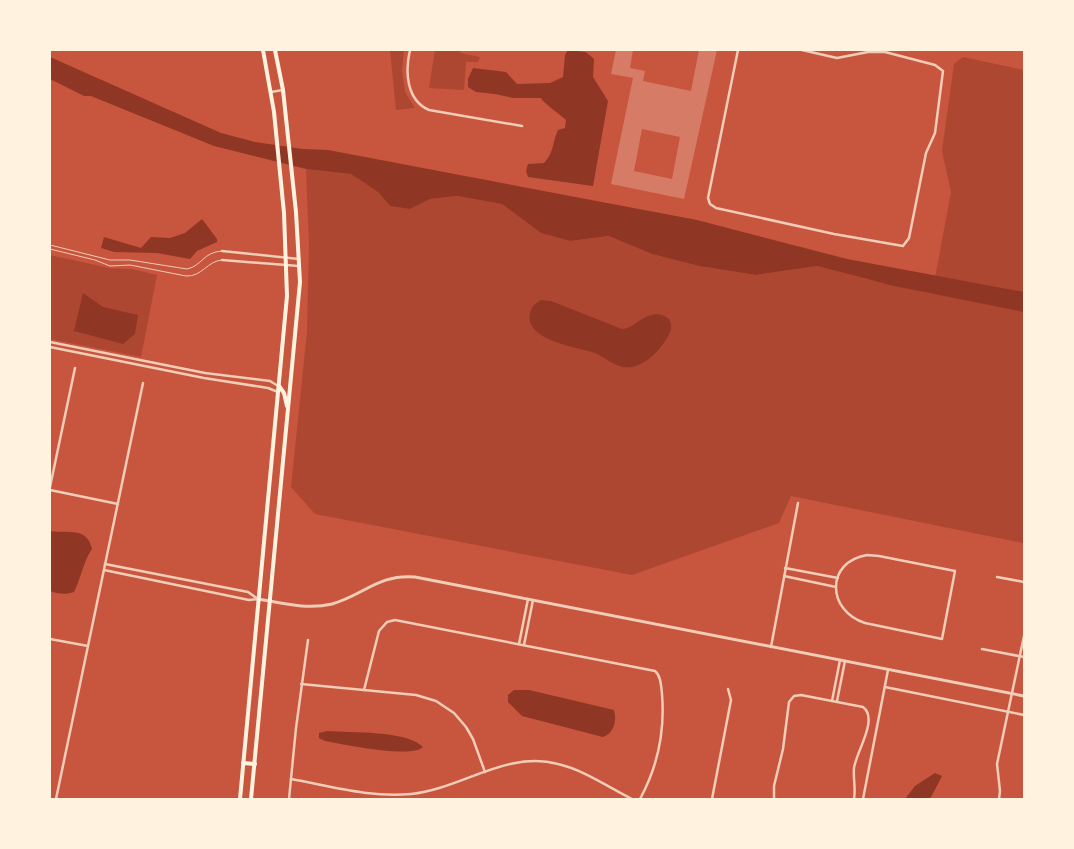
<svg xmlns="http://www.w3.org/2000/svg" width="1074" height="849" viewBox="0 0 1074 849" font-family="Helvetica,sans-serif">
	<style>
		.green { fill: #ae4732 }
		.water { fill: #8f3625 }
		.building { fill: #d67c66; fill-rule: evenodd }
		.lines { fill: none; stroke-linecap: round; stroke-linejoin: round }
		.service { stroke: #f1ccb7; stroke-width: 1 }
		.minor { stroke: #f1ccb7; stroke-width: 2.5 }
		.tertiary { stroke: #f1ccb7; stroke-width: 3 }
		.primary { stroke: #fff3e0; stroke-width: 4 }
	</style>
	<rect width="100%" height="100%" fill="#c8553d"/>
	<!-- green -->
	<g class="green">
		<polygon points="390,50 404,50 402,70 405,92 415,108 396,110"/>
		<polygon points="435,50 460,50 461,53 480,57 478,62 466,62 464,90 429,88"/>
		<polygon points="963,57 1024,70 1023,543 791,496 779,523 632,575 315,514 291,487 307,332 309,245 306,169 351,174 378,192 390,206 410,209 430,199 457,196 502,204 541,233 570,241 609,236 652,254 699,266 756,275 817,266 866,279 932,294 951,192 942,151 954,64"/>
		<polygon points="50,255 109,268 132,269 157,275 141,357 50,339"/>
	</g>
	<!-- water -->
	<g class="water">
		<path d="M568,50L586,52L594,59L593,77L608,101L593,186L528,177L526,171L528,164L544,163C554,153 552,143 558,130L565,128L566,120C560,114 543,103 541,98H513L495,94L476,92L468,87V79L473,68L506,72L517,84L550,83L563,77L565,55Z"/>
		<polygon points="50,57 221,133 255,142 303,149 328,150 697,220 847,259 1024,292 1024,312 894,286 817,266 756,275 699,266 652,254 609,236 570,241 541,233 502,204 457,196 430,199 410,209 390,206 378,192 351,174 306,169 214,146 91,96 84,96 50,79"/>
		<polygon points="202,219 217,239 217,242 197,251 190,259 157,253 114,252 101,248 104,237 141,248 151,237 170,238 185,233"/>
		<polygon points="83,293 103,307 138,315 135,334 123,344 74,331"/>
		<path d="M542,300L551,301L622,329C635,330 649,304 669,319C674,328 669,336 663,344C656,354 644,365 632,367C617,370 607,358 595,353C578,347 524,341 530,313C532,306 536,302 542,300Z"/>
		<path d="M50,531C68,534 87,526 92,549C83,562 81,578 74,592C66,595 58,594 50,591Z"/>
		<path d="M514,690H529L614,710C617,721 614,733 603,737L522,716L508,702V695Z"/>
		<path d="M327,731C351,733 406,730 423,747C411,759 342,744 325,741L319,738V733Z"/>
		<polygon points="935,773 942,776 930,799 905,799 915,786"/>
	</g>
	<!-- building -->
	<path class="building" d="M616,50H633L630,68L645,71L643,81L691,91L699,50H717L684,199L611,184L633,78L611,74ZM642,129L680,137L672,179L634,171Z"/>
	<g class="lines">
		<!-- service -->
		<g class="service">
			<path d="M50,245L110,260H130L187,269C202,266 203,252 222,251"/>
			<path d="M50,249L95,260L110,266L130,265L186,276C202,277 207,261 222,260"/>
		</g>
		<!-- minor -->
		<g class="minor">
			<path d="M410,50C405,71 406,100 429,110L522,126"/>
			<polyline points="738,50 708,198 710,204 716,208 834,234 903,246 909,238 926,153 935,133 943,71 935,65 885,52 868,52 837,58 802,50"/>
			<polyline points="271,92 283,90"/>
			<polyline points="222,251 299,259"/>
			<polyline points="222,260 299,266"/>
			<polyline points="50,342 205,373 270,381 278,386"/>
			<polyline points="50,347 204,378 268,388 278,392"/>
			<polyline points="50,487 75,368"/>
			<polyline points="50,490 118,504"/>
			<path d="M867,555L879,556L955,571L942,639L865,623C827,611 825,562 867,555Z"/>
			<polyline points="105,564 248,592 258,599"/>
			<polyline points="785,568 838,578"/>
			<polyline points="104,570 249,600 258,599"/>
			<polyline points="784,576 836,587"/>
			<polyline points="997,577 1024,582"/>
			<polyline points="50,639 88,646"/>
			<polyline points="519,644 528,599"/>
			<polyline points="524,645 533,600"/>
			<polyline points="771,647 798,503"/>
			<polyline points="982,649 1024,657"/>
			<polyline points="301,684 416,695 436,701 454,713 466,727 473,739 485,772"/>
			<polyline points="885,687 1024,715"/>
			<path d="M364,690L379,631L387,622L395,620L655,671C661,676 661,686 662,694C665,731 658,766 640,799"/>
			<polyline points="832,701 840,660"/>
			<polyline points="837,701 845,661"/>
			<path d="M291,779C330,786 371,798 411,794C461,789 507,750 558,764C584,770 608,787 632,799"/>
			<polyline points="56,799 143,383"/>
			<polyline points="289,799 296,728 308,640"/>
			<polyline points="712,799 731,700 728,689"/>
			<path d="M774,799V786L783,749L789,702L794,696L801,695L863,707C879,719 856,752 854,768C853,778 856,789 854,799"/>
			<polyline points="863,799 888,670"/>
			<polyline points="999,799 1000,791 997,764 1024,636"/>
		</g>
		<!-- tertiary -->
		<path class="tertiary" d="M258,599C282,603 307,610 332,604C364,595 378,574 415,577L1024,696"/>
		<!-- primary -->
		<g class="primary">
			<polyline points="279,386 284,393 287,406"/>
			<polyline points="243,763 255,764"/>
			<polyline points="240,799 287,296 284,213 274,112 263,50"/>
			<polyline points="251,799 300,282 296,212 283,90 275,50"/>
		</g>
	</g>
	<!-- border -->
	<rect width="1074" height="849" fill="none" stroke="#fff3e0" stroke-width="102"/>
</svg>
